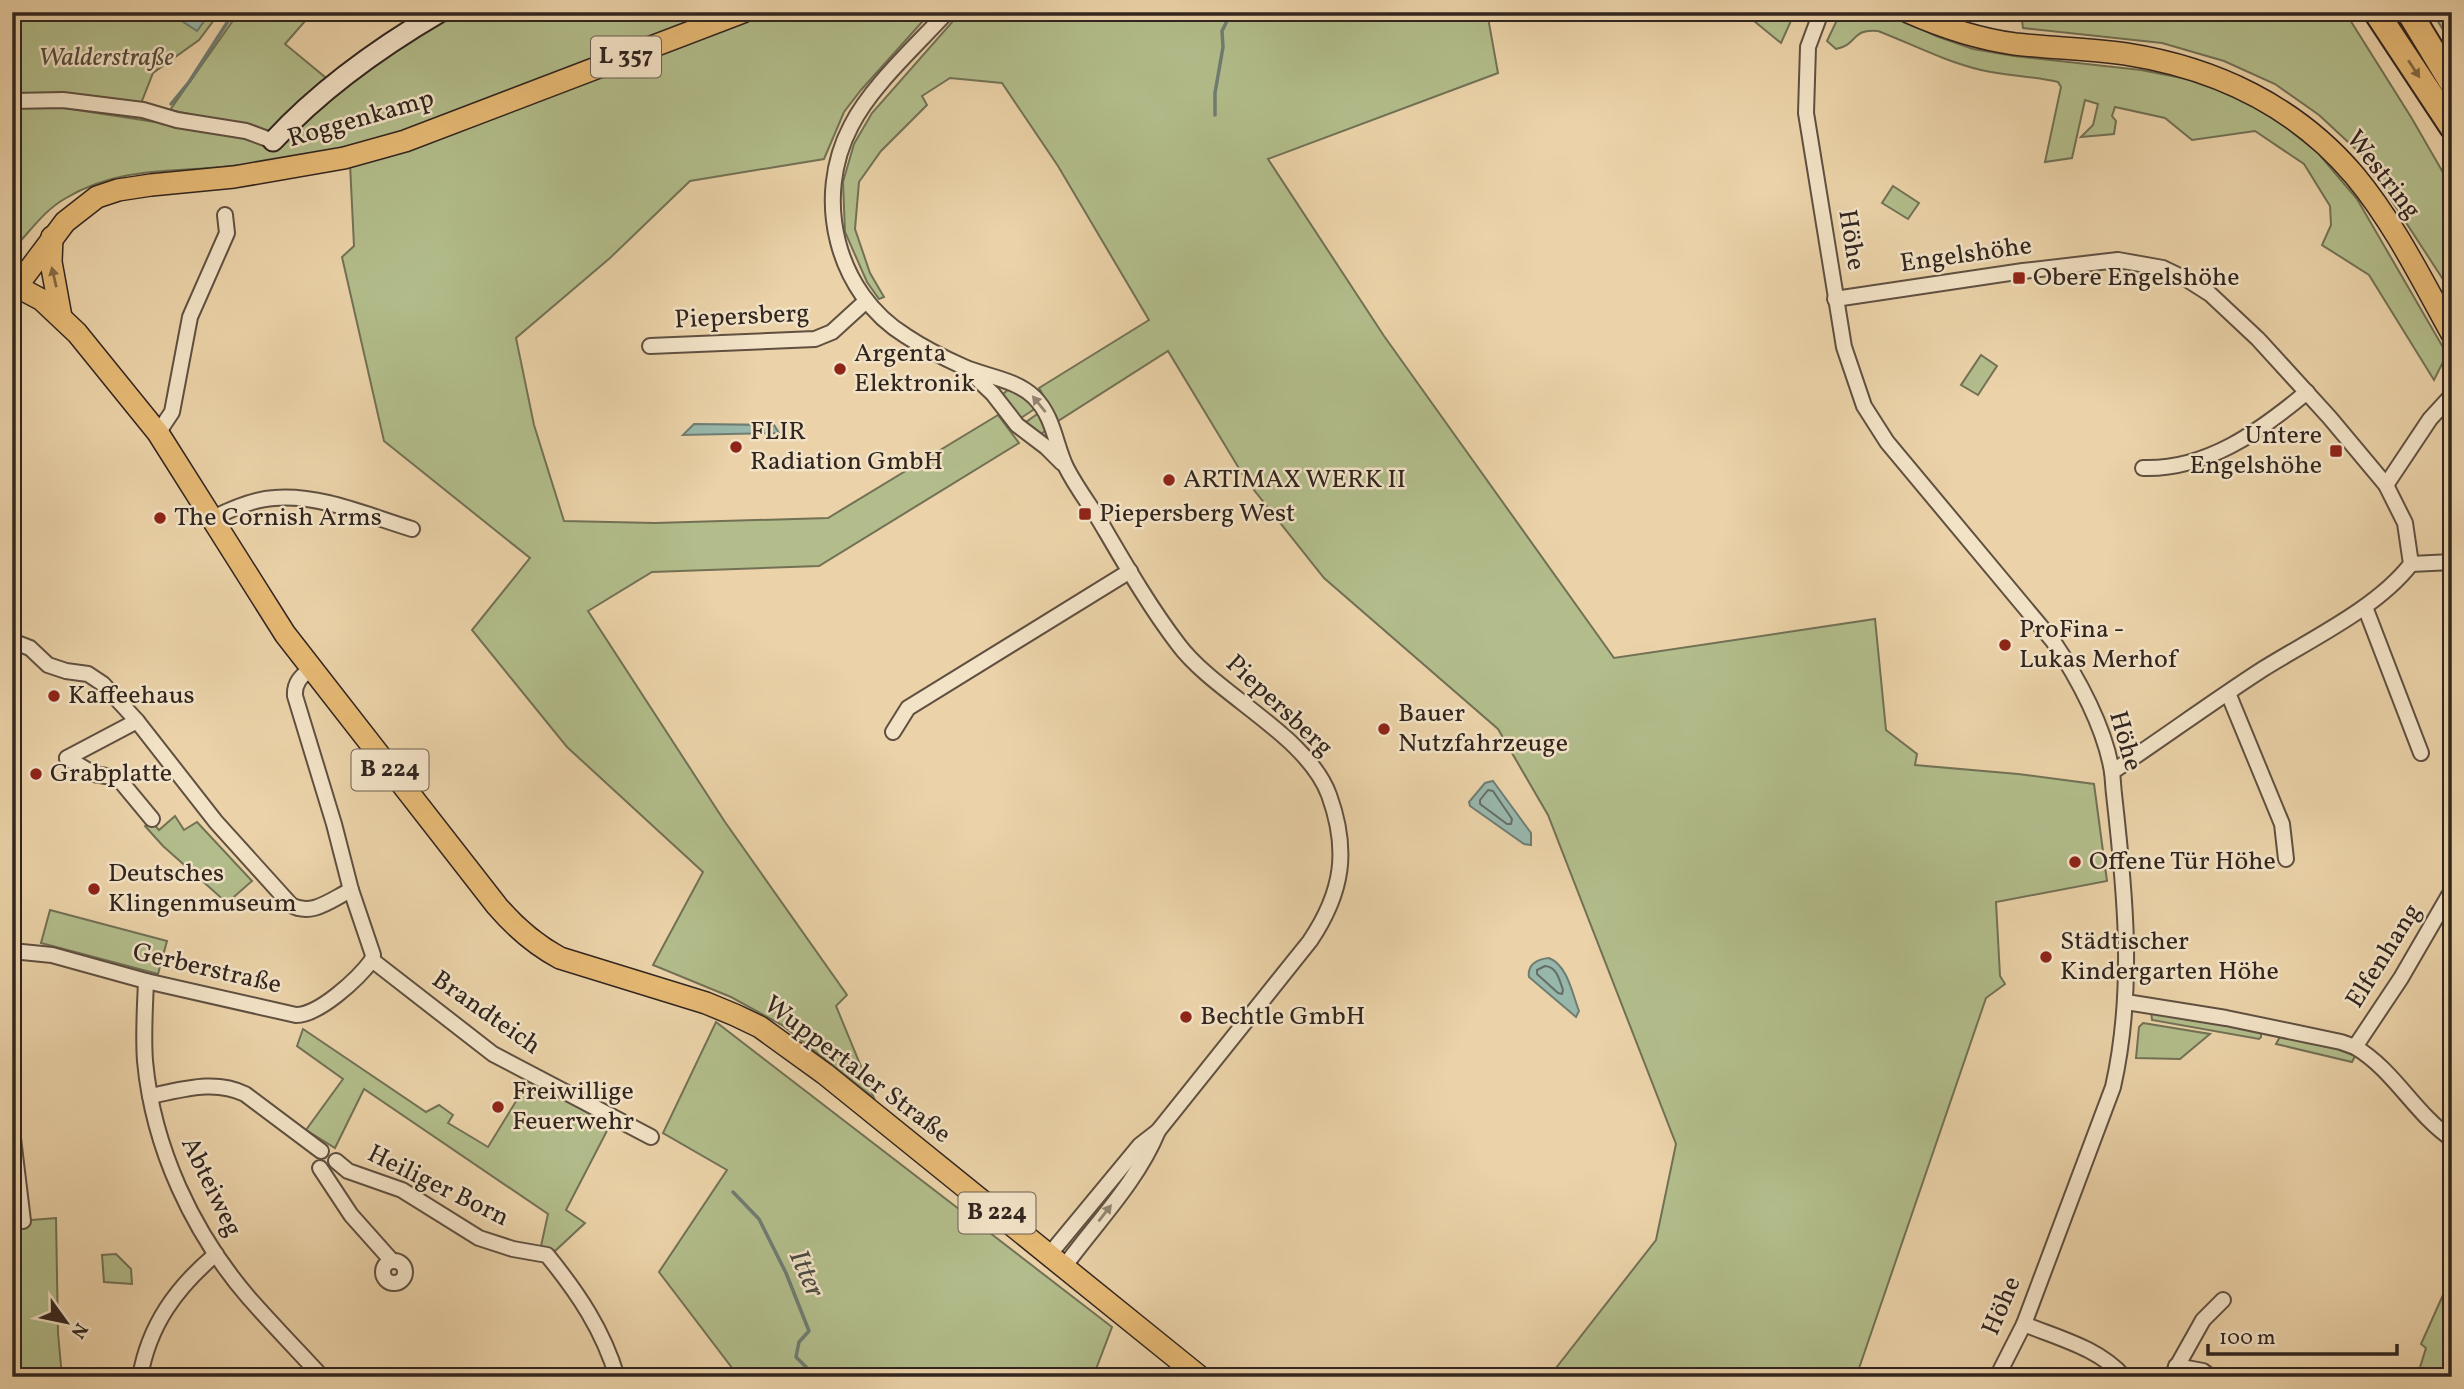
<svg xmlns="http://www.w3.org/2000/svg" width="2464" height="1389" viewBox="0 0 2464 1389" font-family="Vollkorn,serif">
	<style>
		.green { fill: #b2bd8b; stroke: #727155; stroke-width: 2 }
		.water { fill: #98b7ab; stroke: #6f7d73; stroke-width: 2 }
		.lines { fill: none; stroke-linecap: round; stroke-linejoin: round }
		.shore { stroke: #646e65; stroke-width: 2 }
		.stream { stroke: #6f7d73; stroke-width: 3.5 }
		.street-casing { stroke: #605041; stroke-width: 18 }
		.secondary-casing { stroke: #31251f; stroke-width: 23 }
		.primary-casing { stroke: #31251f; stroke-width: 24 }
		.highway-casing { stroke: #31251f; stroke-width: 28 }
		.street { stroke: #f2e2c6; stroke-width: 14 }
		.secondary { stroke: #f2e2c6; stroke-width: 19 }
		.primary { stroke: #e6b974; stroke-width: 21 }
		.highway { stroke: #e6b974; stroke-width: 24 }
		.oneway { fill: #826845 }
		.oneway2 { fill: #928472 }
		.poi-dot { fill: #8f2418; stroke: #f2e2c6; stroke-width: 2.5 }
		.labels { text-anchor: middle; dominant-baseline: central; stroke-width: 5; stroke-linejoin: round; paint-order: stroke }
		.shield { fill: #f2e2c6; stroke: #6b5e51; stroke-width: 2 }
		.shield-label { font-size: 24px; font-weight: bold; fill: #31251f }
		.park-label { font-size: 26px; font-style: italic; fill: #514b3a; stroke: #f2e2c6 }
		.street-label { font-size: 26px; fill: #31251f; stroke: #f2e2c6 }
		.poi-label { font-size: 26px; fill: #31251f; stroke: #f2e2c6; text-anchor: start }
		.water-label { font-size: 28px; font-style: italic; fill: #4b4a42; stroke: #f2e2c6 }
	</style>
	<rect width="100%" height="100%" fill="#ebd2a8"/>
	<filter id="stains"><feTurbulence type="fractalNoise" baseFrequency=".00286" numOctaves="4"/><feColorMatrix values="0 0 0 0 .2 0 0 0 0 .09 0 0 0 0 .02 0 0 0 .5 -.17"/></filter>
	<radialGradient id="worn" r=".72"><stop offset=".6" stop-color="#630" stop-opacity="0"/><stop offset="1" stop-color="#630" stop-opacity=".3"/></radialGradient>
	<!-- green -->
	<g class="green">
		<polygon points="12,12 220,12 199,40 153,73 138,111 12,99"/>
		<polygon points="239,12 313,12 285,44 331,82 269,131 170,110"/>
		<path d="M458,12H725L381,140C329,153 276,161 222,167C166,172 117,168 66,198C43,211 30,232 12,250V106L58,107L259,138Z"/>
		<polygon points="772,12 931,12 861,90 844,112 824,159 690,181 610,258 516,338 534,425 564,521 655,523 828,518 998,415 1019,443 819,566 652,572 588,611 725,822 847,995 836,1006 874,1098 782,1025 731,997 653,965 703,872 567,747 472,630 530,558 384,441 342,257 354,246 350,164"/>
		<polygon points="961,12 1487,12 1498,73 1268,159 1384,336 1614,658 1875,619 1886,730 1917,754 1915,765 2018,774 2094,784 2107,881 1996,902 2000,976 2005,984 1986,998 1856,1377 1549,1377 1656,1240 1676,1144 1548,815 1498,729 1324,578 1246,480 1168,351 1058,421 1039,388 1149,320 1058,166 1002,83 950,78 922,96 927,105 881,151 859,182 855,229 870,273 884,297 879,299 867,282 845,232 843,182 854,144 872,113"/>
		<polygon points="1743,12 1795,12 1781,43"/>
		<path d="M1846,12H1887L1936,36L1973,49L2014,56L2141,70L2202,82L2268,113L2318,153L2357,199L2444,349L2443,362L2434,380L2369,275L2322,245L2331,225L2330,206L2304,164L2255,131L2192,140L2165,118L2115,107L2112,116L2116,121L2114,134L2081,137L2093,125L2098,104L2085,100L2072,158L2045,162L2061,87L2058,82C2032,76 2007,76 1981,70C1946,62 1912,44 1878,31C1851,28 1858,45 1836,49L1827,41L1836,22Z"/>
		<polygon points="2021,12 2345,12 2411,117 2452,188 2452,283 2446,284 2362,155 2319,115 2275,84 2224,61 2162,43 2023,28"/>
		<polygon points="2432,12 2452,12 2452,44"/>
		<polygon points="1893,186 1919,203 1908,219 1882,203"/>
		<polygon points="1981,355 1997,366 1978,395 1961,385"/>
		<polygon points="1010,388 1014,389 1036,408 1018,420 1003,399 1003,394"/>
		<polygon points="1040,412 1046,425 1045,431 1040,435 1022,425"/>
		<polygon points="175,816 184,830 197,822 252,881 227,903 163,846 145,826 151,821 159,830"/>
		<polygon points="50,910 167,941 158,974 41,943"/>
		<polygon points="2151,1011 2258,1030 2261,1034 2261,1037 2259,1039 2152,1020"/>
		<polygon points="716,1022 1112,1327 1093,1377 739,1377 659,1272 727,1170 663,1133"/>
		<polygon points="2143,1023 2210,1034 2180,1059 2136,1058 2139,1027"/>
		<polygon points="303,1029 426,1112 439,1105 453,1115 448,1123 488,1147 529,1080 610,1125 566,1210 585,1223 555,1251 541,1246 548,1214 364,1089 335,1148 306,1130 343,1079 297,1046"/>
		<polygon points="2281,1035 2335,1048 2355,1056 2352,1062 2276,1044"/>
		<polygon points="12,1172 19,1221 56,1218 58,1333 62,1377 12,1377"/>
		<polygon points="116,1254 131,1269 132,1284 104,1282 102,1255"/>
		<polygon points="2452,1275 2452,1377 2417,1377 2426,1348 2421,1344"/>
	</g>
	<!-- water -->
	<g class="water">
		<polygon points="168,12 211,12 197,31"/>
		<polygon points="694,424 774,425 779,433 683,435"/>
		<polygon points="1493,781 1531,833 1531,845 1524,844 1470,806 1469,802 1485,783"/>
		<path d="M1549,958C1568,966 1572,993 1579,1011L1576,1017L1529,977C1527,964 1538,959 1549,958Z"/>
	</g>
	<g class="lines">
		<!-- shore -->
		<g class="shore">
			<polygon points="1488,790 1493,791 1512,819 1511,824 1507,824 1480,804 1480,800"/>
			<path d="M1545,966C1557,967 1559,979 1563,990L1562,994L1558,993L1537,974V970Z"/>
		</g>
		<!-- stream -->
		<g class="stream">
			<polyline points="171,104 189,82 234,12"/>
			<polyline points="1215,115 1215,93 1223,47 1222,31 1230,15 1229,12"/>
			<polyline points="733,1192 759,1219 786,1273 809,1331 799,1342 796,1357 808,1369 809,1377"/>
		</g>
		<!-- street casing -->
		<g class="street-casing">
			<g id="street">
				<path d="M947,12C916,46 871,86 851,126C813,198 836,293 906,336C924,348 944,358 964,367C987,377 1015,379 1034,397C1054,417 1055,444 1066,467C1076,487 1090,505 1101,523C1125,564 1149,606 1178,644C1215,694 1307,735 1329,795C1349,850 1343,892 1310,941L1158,1131L1140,1145L1049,1255"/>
				<path d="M1821,12L1808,47L1806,113L1844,347L1864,406L1887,442L2053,641C2078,678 2105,728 2112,772C2113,779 2113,786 2114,794C2125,891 2135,990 2113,1087L2024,1324L1997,1377"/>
				<polyline points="12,101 63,100 143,110 177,120 246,131 273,141"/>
				<path d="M1835,299L2023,271L2118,260L2163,268L2188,280L2210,294L2258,339L2330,418L2386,485L2405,523L2411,564C2377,608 2311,639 2263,669C2212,702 2163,738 2112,772"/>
				<polyline points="650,346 815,339 832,332 866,301"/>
				<polyline points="968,370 993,394 1017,425 1046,447 1062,463"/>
				<polyline points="158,433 172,412 190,317 227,233 225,215"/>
				<path d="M2143,468C2207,470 2260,431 2307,392"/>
				<polyline points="2386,485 2430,419 2452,395"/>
				<path d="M213,518C231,509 253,499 274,498C320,494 369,516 412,529"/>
				<polyline points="2411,564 2452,562"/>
				<polyline points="2365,607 2421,753"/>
				<path d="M12,641L30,648L48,665L66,671L88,674L103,684L137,721L216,822L291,905C312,917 332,899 351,890"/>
				<path d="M311,669C301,676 294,683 295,696L334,824L351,890L373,955L372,960"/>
				<polyline points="2228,693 2282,824 2286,859"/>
				<polyline points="893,732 908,708 1130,571"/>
				<polyline points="67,758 94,774 118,778 152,819"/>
				<polyline points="67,758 137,721"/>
				<path d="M2452,890L2401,978L2355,1047C2394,1070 2415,1114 2452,1139"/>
				<path d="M12,951L52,955L146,981L296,1015C319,1015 358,979 372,960"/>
				<polyline points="372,960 493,1054 651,1137"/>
				<path d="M146,981C145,1008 143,1034 145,1061C153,1148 193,1233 249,1298C273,1325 298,1351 322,1377"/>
				<polyline points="2126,1002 2226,1018 2341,1042 2355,1047"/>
				<path d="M150,1096C182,1090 214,1079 245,1094L321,1151"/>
				<polyline points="12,1130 23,1221"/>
				<path d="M336,1161L348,1171L402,1190L479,1238L513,1249L547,1255C578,1293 603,1330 617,1377"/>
				<polyline points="320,1168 351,1215 392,1261"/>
				<circle cx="394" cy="1272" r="11"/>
				<path d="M1064,1267C1096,1223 1137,1182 1158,1131"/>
				<path d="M2024,1324C2058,1338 2099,1348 2124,1377"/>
				<polyline points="2176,1366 2203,1371 2211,1377"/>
				<path d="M140,1377C149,1325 176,1288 216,1254"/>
				<polyline points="2171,1377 2203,1320 2223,1300"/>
			</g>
		</g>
		<!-- secondary casing -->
		<g class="secondary-casing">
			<path id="secondary" d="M273,141C319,91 382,46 440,12"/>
		</g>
		<!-- primary casing -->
		<g class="primary-casing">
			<g id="primary">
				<path d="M1908,12C1942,27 1978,39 2015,44C2052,48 2089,49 2126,54C2215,68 2296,106 2355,176C2394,223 2422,280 2452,334"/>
				<polyline points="52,237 51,262 61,317"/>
				<path d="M12,284L42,300L77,333L158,433L285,634L497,906C515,927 534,944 560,958L706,1003L735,1015L760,1027L825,1074L1200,1377"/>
				<polyline points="17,286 65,222 97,197 118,190 151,185 234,177 344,158 405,141 743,12"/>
			</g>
		</g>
		<!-- highway casing -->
		<g class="highway-casing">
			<g id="highway">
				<polyline points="2376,12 2452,127"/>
				<polyline points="2409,12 2452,83"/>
			</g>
		</g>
		<!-- street -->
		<use href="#street" class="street"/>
		<!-- secondary -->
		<use href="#secondary" class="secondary"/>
		<!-- primary -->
		<use href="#primary" class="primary"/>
		<!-- highway -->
		<use href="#highway" class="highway"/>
	</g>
	<!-- one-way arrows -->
	<defs><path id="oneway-solid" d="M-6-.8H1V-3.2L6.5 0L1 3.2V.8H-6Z" transform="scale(1.75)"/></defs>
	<g class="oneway">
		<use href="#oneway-solid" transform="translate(2414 69) rotate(57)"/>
		<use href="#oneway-solid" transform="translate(54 277) rotate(-103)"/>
	</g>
	<g class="oneway2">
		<use href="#oneway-solid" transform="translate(1039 404) rotate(-129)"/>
		<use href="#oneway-solid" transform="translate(1105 1213) rotate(-52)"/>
	</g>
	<!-- markers -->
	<g class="poi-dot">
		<rect x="2012" y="271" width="14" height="14" rx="3.5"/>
		<circle cx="840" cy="369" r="7"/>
		<circle cx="736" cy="447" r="7"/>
		<rect x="2329" y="444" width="14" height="14" rx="3.5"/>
		<circle cx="1169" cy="480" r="7"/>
		<rect x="1078" y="507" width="14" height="14" rx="3.5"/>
		<circle cx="160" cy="518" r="7"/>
		<circle cx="2005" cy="645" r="7"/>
		<circle cx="54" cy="696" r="7"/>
		<circle cx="1384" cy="729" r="7"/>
		<circle cx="36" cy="774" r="7"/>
		<circle cx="2075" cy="862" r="7"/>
		<circle cx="94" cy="889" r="7"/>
		<circle cx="2046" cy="957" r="7"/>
		<circle cx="1186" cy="1017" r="7"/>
		<circle cx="498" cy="1107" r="7"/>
	</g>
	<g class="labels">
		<!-- shield labels -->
		<g class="shield">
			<rect x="591" y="36.5" width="70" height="41" rx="5"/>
			<rect x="351.5" y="749.5" width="77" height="41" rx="5"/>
			<rect x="958.5" y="1192.5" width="77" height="41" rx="5"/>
		</g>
		<g class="shield-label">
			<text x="626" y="57">L 357</text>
			<text x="390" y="770">B 224</text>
			<text x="997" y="1213">B 224</text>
		</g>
		<!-- park labels -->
		<g class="park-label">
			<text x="106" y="58">Walderstraße</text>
		</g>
		<!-- street labels -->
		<g class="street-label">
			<text transform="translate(361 119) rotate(-16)">Roggenkamp</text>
			<text transform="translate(2383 175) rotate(52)">Westring</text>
			<text transform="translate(1851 240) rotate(81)">Höhe</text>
			<text transform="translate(1966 255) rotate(-8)">Engelshöhe</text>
			<text transform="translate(742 317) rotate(-3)">Piepersberg</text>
			<text transform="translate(1279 706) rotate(43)">Piepersberg</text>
			<text transform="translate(2125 741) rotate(74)">Höhe</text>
			<text transform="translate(2384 956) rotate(-58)">Elfenhang</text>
			<text transform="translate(207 969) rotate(13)">Gerberstraße</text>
			<text transform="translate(486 1013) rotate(35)">Brandteich</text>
			<text transform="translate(857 1070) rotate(37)">Wuppertaler Straße</text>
			<text transform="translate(438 1186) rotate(26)">Heiliger Born</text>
			<text transform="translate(211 1187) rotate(64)">Abteiweg</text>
			<text transform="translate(2002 1306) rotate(-67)">Höhe</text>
		</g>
		<!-- poi labels -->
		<g class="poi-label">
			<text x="2033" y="278">Obere Engelshöhe</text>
			<text x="854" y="354">Argenta<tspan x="854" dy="30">Elektronik</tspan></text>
			<text x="750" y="432">FLIR<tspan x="750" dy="30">Radiation GmbH</tspan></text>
			<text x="2322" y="436" text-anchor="end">Untere<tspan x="2322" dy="30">Engelshöhe</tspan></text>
			<text x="1183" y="480">ARTIMAX WERK II</text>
			<text x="1099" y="514">Piepersberg West</text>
			<text x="174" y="518">The Cornish Arms</text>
			<text x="2019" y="630">ProFina -<tspan x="2019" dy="30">Lukas Merhof</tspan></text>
			<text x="68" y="696">Kaffeehaus</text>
			<text x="1398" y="714">Bauer<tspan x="1398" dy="30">Nutzfahrzeuge</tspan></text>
			<text x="50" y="774">Grabplatte</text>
			<text x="2089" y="862">Offene Tür Höhe</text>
			<text x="108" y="874">Deutsches<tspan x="108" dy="30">Klingenmuseum</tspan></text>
			<text x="2060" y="942">Städtischer<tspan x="2060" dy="30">Kindergarten Höhe</tspan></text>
			<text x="1200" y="1017">Bechtle GmbH</text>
			<text x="512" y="1092">Freiwillige<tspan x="512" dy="30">Feuerwehr</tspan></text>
		</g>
		<!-- water labels -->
		<g class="water-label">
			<text transform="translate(806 1274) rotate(66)">Itter</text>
		</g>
	</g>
	<!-- margin -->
	<rect width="2464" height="1389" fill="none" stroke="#ebd2a8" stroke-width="42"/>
	<rect x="14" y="14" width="2436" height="1361" fill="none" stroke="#31251f" stroke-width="3.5"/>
	<rect x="21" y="21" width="2422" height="1347" fill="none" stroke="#31251f" stroke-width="2"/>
	<!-- north arrow -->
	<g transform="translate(66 1322) rotate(123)" stroke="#f2e2c6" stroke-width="5" paint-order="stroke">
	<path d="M0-5L12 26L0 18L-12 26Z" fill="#31251f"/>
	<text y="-10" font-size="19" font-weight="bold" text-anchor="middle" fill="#31251f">N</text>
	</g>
	<!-- scale -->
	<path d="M2208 1344v10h189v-10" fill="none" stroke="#31251f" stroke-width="3.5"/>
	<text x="2219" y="1344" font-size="21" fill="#31251f" stroke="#f2e2c6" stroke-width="5" paint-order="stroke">100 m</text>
	<rect width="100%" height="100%" filter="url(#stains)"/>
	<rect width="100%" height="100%" fill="url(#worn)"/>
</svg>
